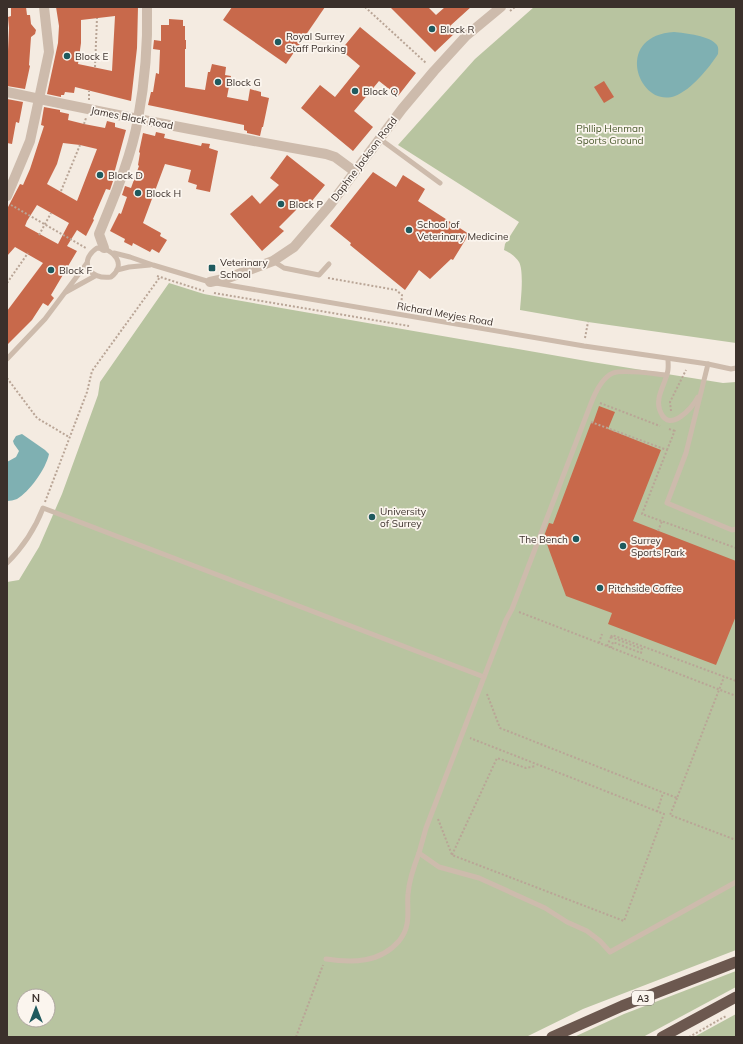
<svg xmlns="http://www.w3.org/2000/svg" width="743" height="1044" viewBox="0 0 743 1044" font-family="Mulish,sans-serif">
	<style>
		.green { fill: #b8c4a0; fill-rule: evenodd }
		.water { fill: #7fb0b2 }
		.building { fill: #c8694b; fill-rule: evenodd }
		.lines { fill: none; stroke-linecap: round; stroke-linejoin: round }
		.path { stroke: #b9a596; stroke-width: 2; stroke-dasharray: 2 2; stroke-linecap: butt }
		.service { stroke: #cdbbac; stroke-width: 5 }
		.minor { stroke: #cdbbac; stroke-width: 10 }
		.trunk { stroke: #6c584f; stroke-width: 11 }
		.poi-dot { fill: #1f5a5e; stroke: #fbf5ee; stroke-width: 1.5 }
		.labels { text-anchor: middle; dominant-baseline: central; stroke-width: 3.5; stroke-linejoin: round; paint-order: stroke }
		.shield { fill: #fbf5ee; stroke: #756b66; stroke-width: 1 }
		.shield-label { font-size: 9px; font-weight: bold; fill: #3b302b }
		.poi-label { font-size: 10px; fill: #3b302b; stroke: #fbf5ee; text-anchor: start }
		.street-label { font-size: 10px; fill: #3b302b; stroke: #fbf5ee }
		.park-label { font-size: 10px; fill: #4a5a2e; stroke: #fbf5ee }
	</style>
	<rect width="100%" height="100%" fill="#f4ebe1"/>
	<!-- green -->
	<g class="green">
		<path d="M534,7H736V343L588,322L520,310C521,299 524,271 519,262C515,256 510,253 504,250L505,244L519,222L398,145L475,59Z"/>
		<path d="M169,283L204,294L236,300L592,362L723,383L736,382V950L583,1009L526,1037H7V582L19,580L39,547L62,494L98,395L100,382ZM24,996H48V1020H24Z"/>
		<polygon points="736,971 736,987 643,1037 574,1037 624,1014"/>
		<polygon points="736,1014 736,1037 694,1037"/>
	</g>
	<!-- water -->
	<g class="water">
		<path d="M674,32C685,33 711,36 717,45C719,48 718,51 718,54C709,68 691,90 675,96C639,109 612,36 674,32Z"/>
		<path d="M22,434L45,450L49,454C46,469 29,492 17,499C14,500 10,501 7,501V462L16,457L19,451L14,444L13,441L16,436Z"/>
	</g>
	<!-- building -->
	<g class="building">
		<polygon points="11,7 26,7 27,15 30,15 31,24 36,30 35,34 31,37 29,65 30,66 25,89 7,86 7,51 8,51 9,28 8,17 11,16"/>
		<path d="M56,7H138L137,48L131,101L75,87L74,93L65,92L64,95H61V97L47,94L58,43L59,26ZM115,16L112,71L78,64L81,43V20Z"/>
		<polygon points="232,7 325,7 286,64 223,20"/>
		<polygon points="390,7 428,7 436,15 445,7 471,7 450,26 456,32 435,52"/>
		<polygon points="169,19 183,20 183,26 185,26 185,40 186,40 186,49 185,49 185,87 205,90 208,72 210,72 212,64 226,67 225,75 231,76 227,97 248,101 250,89 261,92 261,96 269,98 263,127 262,127 260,136 247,133 247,131 244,130 244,125 148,105 151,92 153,92 156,73 159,74 160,50 153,49 154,40 161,41 161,25 169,25"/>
		<polygon points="360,27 416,73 398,96 379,81 354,111 373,127 353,151 301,108 320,85 335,97 360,66 341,50"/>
		<polygon points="604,81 614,97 604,103 594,87"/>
		<polygon points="7,99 23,102 19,123 16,122 12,144 7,143"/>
		<path d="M44,107L60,110V112L69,114L68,120L84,124L105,128L107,121L115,123V127L126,130L112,181H113L110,190L106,189L93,219L94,220L86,236L77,230L67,246L77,251L51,295L54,298L48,306L43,303L32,320L7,345V311L43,263L15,247L7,256V209L20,184L23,185L30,169L44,126L41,125ZM63,143L80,145L97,149L77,201L47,184L57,164ZM37,205L69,223L58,244L25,226L27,221Z"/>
		<polygon points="156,132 165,134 164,138 201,146 202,143 210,144 209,148 218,151 210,192 196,189 197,185 188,182 191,170 165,164 143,223 161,233 160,236 167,240 159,253 152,249 150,252 133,243 132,246 124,242 125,239 110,231 119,213 121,214 127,197 122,195 125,186 131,188 139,166 138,165 140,153 139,152 143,133 155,136"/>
		<polygon points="287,155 325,185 307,207 302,204 279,227 284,231 262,251 230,214 252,195 260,204 279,185 270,178"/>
		<polygon points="373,172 396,187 403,175 425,189 418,201 469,234 453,260 451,259 430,279 419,270 405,290 350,245 351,243 330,226"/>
		<polygon points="599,406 615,412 608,429 661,450 633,521 736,561 736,616 716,665 608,624 612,613 566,596 544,536 549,523 553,524 591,423 593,423"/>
	</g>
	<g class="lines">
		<!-- path -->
		<g class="path">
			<polyline points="365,7 426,63"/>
			<polyline points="510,11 515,7"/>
			<polyline points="95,67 97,18"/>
			<polyline points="89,100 89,91"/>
			<polyline points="84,124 86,118"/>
			<polyline points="61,191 80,145"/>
			<polyline points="11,205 86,248"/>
			<polyline points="39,235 51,213"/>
			<polyline points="157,276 204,291"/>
			<polyline points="328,278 396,290 402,295 401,308"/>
			<polyline points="7,283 28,253"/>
			<polyline points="214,293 409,326"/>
			<polyline points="585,338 588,322"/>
			<polyline points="7,378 37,418 69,437"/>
			<polyline points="600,403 660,426"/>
			<polyline points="671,411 670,402 686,370"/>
			<polyline points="591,422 667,450 642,514 736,548"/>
			<polyline points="669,429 675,431"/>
			<polyline points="667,450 675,430"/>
			<polyline points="45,502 87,392 92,371 160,277"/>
			<polyline points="658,531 662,521"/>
			<polyline points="519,612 736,696"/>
			<polyline points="611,637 612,635 736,681"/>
			<polyline points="599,643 602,634"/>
			<polyline points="607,646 611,637"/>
			<polyline points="611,648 613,642 641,653 642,649 611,637"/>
			<polyline points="487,694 500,728 677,798 724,677"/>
			<polyline points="677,798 670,815 736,840"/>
			<polyline points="657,812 663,793"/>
			<polyline points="438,819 452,855 624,921 664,814 470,738"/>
			<polyline points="452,855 497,758 526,768 536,766"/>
			<polyline points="296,1037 323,965"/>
			<polyline points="689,1037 726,1016"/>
		</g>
		<!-- service -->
		<g class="service">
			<polyline points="380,139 440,183"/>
			<path d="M97,248C114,248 127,265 111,277C89,280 78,261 97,248Z"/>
			<polyline points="114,253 130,257 153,265 210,282 584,346 708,364 731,369 736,368"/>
			<polyline points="273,261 284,268 319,275 329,264"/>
			<polyline points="117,270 129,267 150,265"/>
			<polyline points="66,292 95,276"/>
			<polyline points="7,359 45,319 87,263"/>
			<path d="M668,359C668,364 669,369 667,374C664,387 654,399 661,413C670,433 692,408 698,397"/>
			<polyline points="708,364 686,453 667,503 732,530 736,529"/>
			<path d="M667,375C655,374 624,369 613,373C601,378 594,395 590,406L512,609L506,620L426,828L419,853L439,867L479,878L545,908L567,922L587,931L600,941L610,952L736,882"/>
			<path d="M7,563C23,547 35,529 43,508L484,677"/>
			<path d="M326,959C352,963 380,963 399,941C403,936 406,930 407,924C409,915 407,904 408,894C409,880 414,866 419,853"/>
		</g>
		<!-- minor -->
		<g class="minor">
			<path d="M7,92C113,115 219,135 326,154L335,157L354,171"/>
			<polyline points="7,196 30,141 49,52 44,7"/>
			<path d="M104,248L99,234C114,197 131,158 138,119C145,81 148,45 147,7"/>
			<polyline points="210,282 228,278 273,261 294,247 330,205 402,109 434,71 466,36 501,7"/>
		</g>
		<!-- trunk -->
		<g class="trunk">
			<polyline points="552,1037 622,1006 736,962"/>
			<polyline points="662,1037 736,997"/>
		</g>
	</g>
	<!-- markers -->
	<g class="poi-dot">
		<circle cx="432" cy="29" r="4"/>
		<circle cx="278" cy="42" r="4"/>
		<circle cx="67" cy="56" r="4"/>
		<circle cx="218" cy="82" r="4"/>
		<circle cx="355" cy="91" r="4"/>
		<circle cx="100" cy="175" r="4"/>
		<circle cx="138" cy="193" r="4"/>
		<circle cx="281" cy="204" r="4"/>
		<circle cx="409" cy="230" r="4"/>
		<rect x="208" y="264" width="8" height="8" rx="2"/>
		<circle cx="51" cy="270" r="4"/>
		<circle cx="372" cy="517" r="4"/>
		<circle cx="576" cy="539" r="4"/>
		<circle cx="623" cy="546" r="4"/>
		<circle cx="600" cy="588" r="4"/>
	</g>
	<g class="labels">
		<!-- shield labels -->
		<rect class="shield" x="632" y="991" width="22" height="14" rx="3"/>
		<g class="shield-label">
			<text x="643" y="998">A3</text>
		</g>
		<!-- poi labels -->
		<g class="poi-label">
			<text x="440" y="29">Block R</text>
			<text x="286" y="36">Royal Surrey<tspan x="286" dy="12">Staff Parking</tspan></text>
			<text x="75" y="56">Block E</text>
			<text x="226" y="82">Block G</text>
			<text x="363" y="91">Block Q</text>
			<text x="108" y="175">Block D</text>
			<text x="146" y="193">Block H</text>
			<text x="289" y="204">Block P</text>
			<text x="417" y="224">School of<tspan x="417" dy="12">Veterinary Medicine</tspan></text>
			<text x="220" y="262">Veterinary<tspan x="220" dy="12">School</tspan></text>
			<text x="59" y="270">Block F</text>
			<text x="380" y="511">University<tspan x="380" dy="12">of Surrey</tspan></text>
			<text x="568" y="539" text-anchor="end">The Bench</text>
			<text x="631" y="540">Surrey<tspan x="631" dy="12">Sports Park</tspan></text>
			<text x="608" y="588">Pitchside Coffee</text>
		</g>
		<!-- street labels -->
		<g class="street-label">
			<text transform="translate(132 118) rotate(11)">James Black Road</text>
			<text transform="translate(364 159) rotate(-53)">Daphne Jackson Road</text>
			<text transform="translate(445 314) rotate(10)">Richard Meyjes Road</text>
		</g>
		<!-- park labels -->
		<g class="park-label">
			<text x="610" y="128">Phllip Henman<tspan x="610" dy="12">Sports Ground</tspan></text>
		</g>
	</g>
	<!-- border -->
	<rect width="743" height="1044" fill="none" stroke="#3b302b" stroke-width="16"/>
	<!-- north arrow -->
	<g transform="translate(36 1008)"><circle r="19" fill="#fbf5ee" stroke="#aea6a0"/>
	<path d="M0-3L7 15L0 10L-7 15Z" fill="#1f5a5e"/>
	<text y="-6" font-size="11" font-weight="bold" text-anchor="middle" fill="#3b302b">N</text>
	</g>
</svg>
